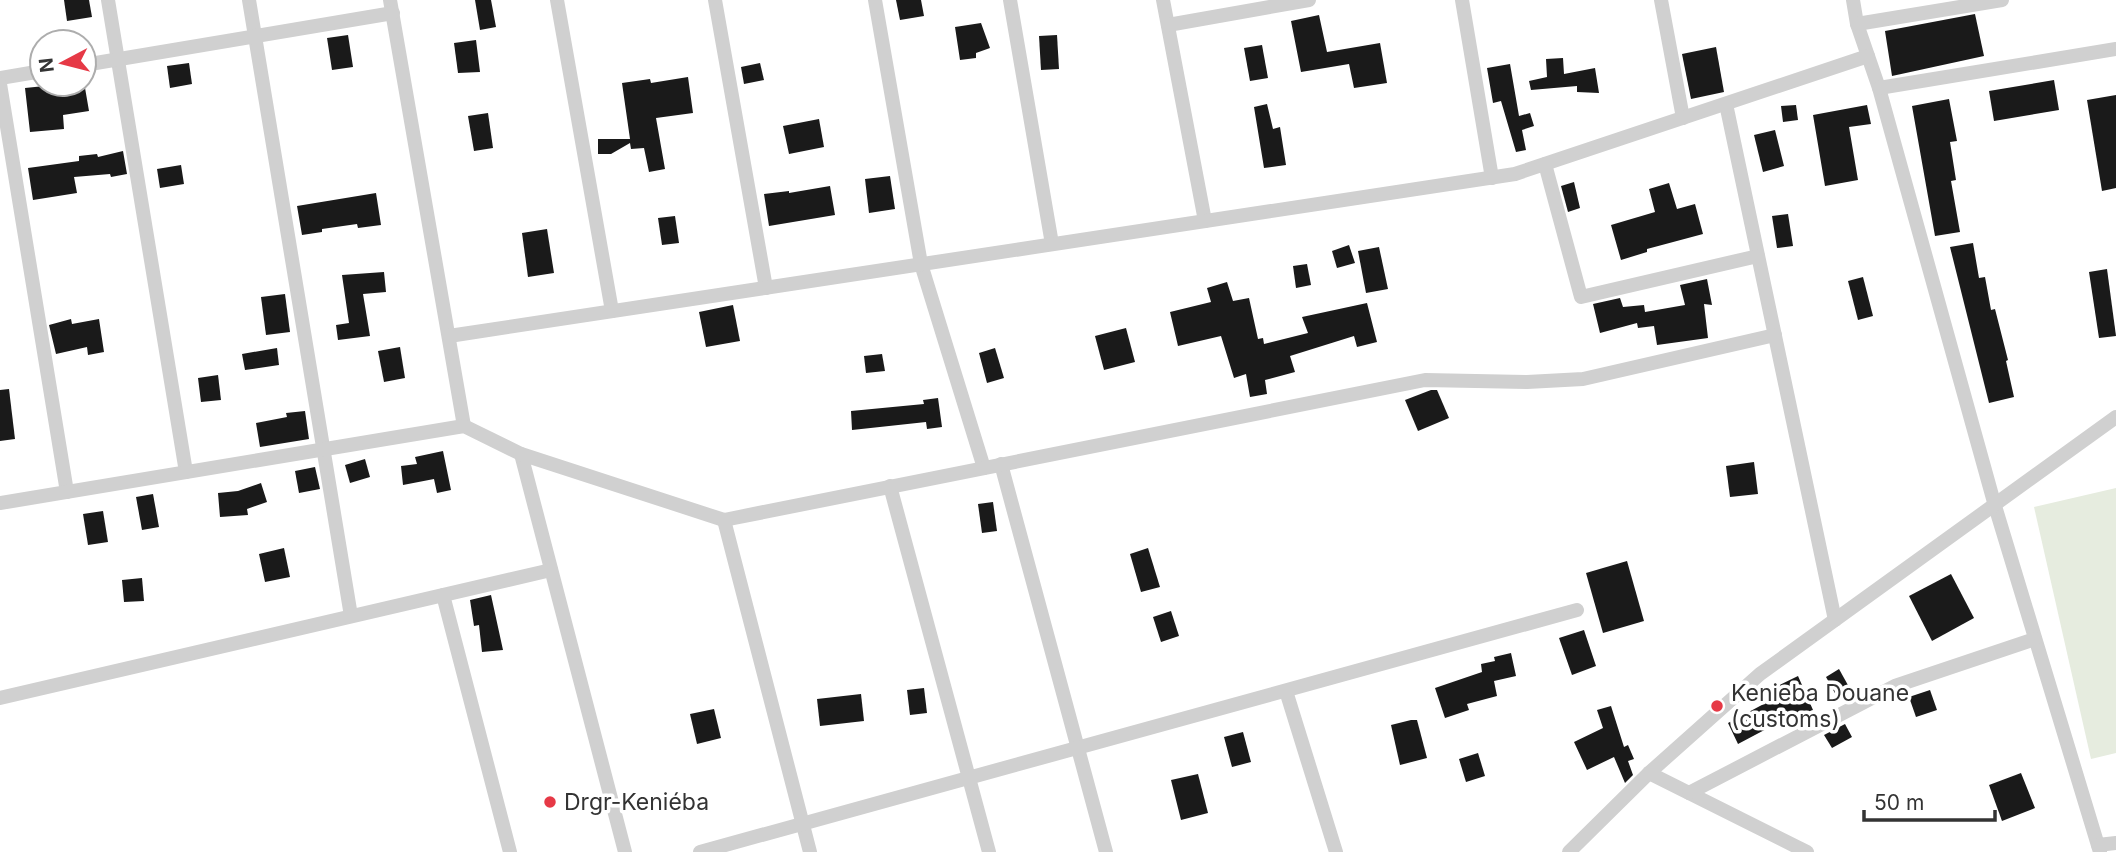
<svg xmlns="http://www.w3.org/2000/svg" width="2116" height="852" viewBox="0 0 2116 852" font-family="Inter,sans-serif">
	<style>
		.green { fill: #e6ecdf }
		.building { fill: #1a1a1a }
		.lines { fill: none; stroke-linecap: round; stroke-linejoin: round }
		.minor { stroke: #d0d0d0; stroke-width: 14 }
		.poi-dot { fill: #e63946; stroke: #fff; stroke-width: 2.5 }
		.labels { text-anchor: middle; dominant-baseline: central; stroke-width: 7; stroke-linejoin: round; paint-order: stroke }
		.poi-label { font-size: 23px; fill: #333; stroke: #fff; text-anchor: start }
	</style>
	<rect width="100%" height="100%" fill="#fff"/>
	<!-- green -->
	<polygon class="green" points="2116,488 2116,753 2091,759 2034,507"/>
	<!-- building -->
	<g class="building">
		<polygon points="64,0 89,0 92,17 67,21"/>
		<polygon points="475,0 491,0 496,27 480,30"/>
		<polygon points="896,0 921,0 924,16 900,20"/>
		<polygon points="1975,14 1984,56 1892,76 1885,31"/>
		<polygon points="1319,15 1327,52 1380,43 1387,83 1354,88 1349,64 1301,72 1291,21"/>
		<polygon points="981,23 990,48 976,53 976,58 960,60 955,27"/>
		<polygon points="348,35 353,67 332,70 327,38"/>
		<polygon points="1057,35 1059,69 1041,70 1039,36"/>
		<polygon points="476,40 480,72 458,73 454,43"/>
		<polygon points="1262,45 1268,78 1250,81 1244,48"/>
		<polygon points="1716,47 1724,92 1691,99 1682,54"/>
		<polygon points="1563,58 1564,74 1595,68 1599,93 1577,92 1577,86 1531,90 1529,81 1547,77 1546,59"/>
		<polygon points="189,63 192,84 170,88 167,66"/>
		<polygon points="760,63 764,80 744,84 741,67"/>
		<polygon points="1510,64 1519,116 1530,113 1534,126 1522,130 1526,150 1516,152 1501,101 1493,103 1487,68"/>
		<polygon points="688,77 693,113 656,118 665,169 649,172 644,148 631,149 630,143 611,154 598,154 598,139 630,139 622,83 650,79 651,83"/>
		<polygon points="2054,80 2059,110 1994,121 1989,91"/>
		<polygon points="84,82 89,111 63,115 64,129 30,132 25,88"/>
		<polygon points="2116,95 2116,188 2102,191 2087,100"/>
		<polygon points="1949,99 1957,141 1950,142 1956,180 1951,181 1960,232 1935,236 1912,106"/>
		<polygon points="1267,104 1273,129 1280,127 1286,165 1264,168 1254,107"/>
		<polygon points="1796,105 1798,120 1783,122 1781,106"/>
		<polygon points="1867,105 1871,124 1849,127 1858,180 1825,186 1813,115"/>
		<polygon points="488,113 493,148 474,151 468,116"/>
		<polygon points="819,119 824,147 789,154 783,126"/>
		<polygon points="1775,130 1784,166 1763,172 1754,135"/>
		<polygon points="123,151 127,174 111,177 110,174 74,177 77,193 33,200 28,168 79,161 79,156 97,154 98,157"/>
		<polygon points="181,165 184,184 160,188 157,169"/>
		<polygon points="890,176 895,209 869,213 865,179"/>
		<polygon points="1574,182 1580,208 1568,212 1561,186"/>
		<polygon points="1669,183 1677,209 1695,204 1703,234 1647,249 1647,252 1621,260 1611,225 1655,212 1649,189"/>
		<polygon points="830,186 835,215 769,226 764,194 789,191 789,193"/>
		<polygon points="376,193 381,225 358,228 357,224 322,229 322,232 302,235 297,206"/>
		<polygon points="1788,214 1793,246 1777,248 1772,216"/>
		<polygon points="675,216 679,243 662,245 658,218"/>
		<polygon points="547,229 554,273 528,277 522,233"/>
		<polygon points="1973,243 1979,278 1985,277 1991,310 1995,309 2008,360 2006,361 2014,397 1989,403 1950,247"/>
		<polygon points="1349,245 1355,263 1337,268 1332,251"/>
		<polygon points="1379,247 1388,289 1366,293 1358,251"/>
		<polygon points="1307,264 1311,285 1296,288 1293,266"/>
		<polygon points="2107,269 2116,336 2099,338 2089,272"/>
		<polygon points="384,272 386,292 363,294 370,336 338,340 336,325 349,323 342,275"/>
		<polygon points="1863,277 1873,316 1858,320 1848,281"/>
		<polygon points="1707,279 1712,305 1704,304 1708,338 1657,345 1654,326 1638,328 1637,323 1600,333 1593,304 1620,298 1623,307 1644,305 1645,312 1685,305 1680,285"/>
		<polygon points="1227,282 1233,301 1249,298 1258,339 1263,338 1264,344 1308,333 1302,317 1367,303 1377,342 1357,347 1354,336 1290,356 1295,372 1265,380 1267,394 1250,397 1246,374 1234,378 1221,336 1178,346 1170,312 1211,302 1207,288"/>
		<polygon points="285,294 290,332 266,335 261,297"/>
		<polygon points="733,305 740,341 706,347 699,312"/>
		<polygon points="71,319 72,324 99,319 104,352 88,355 87,347 56,354 49,325"/>
		<polygon points="1126,328 1135,362 1104,370 1095,336"/>
		<polygon points="400,347 405,378 384,382 378,351"/>
		<polygon points="277,348 279,365 245,370 242,354"/>
		<polygon points="995,348 1004,378 987,383 979,353"/>
		<polygon points="882,354 885,371 866,373 864,356"/>
		<polygon points="218,375 221,400 201,402 198,378"/>
		<polygon points="9,389 15,439 0,441 0,390"/>
		<polygon points="1431,390 1437,390 1449,418 1418,431 1405,400"/>
		<polygon points="938,398 942,427 927,429 926,422 852,430 851,411 924,404 923,400"/>
		<polygon points="305,411 309,439 260,447 256,423 287,417 286,413"/>
		<polygon points="443,451 451,490 437,493 434,479 403,485 401,466 417,464 415,457"/>
		<polygon points="365,459 370,477 350,483 345,465"/>
		<polygon points="1754,462 1758,494 1730,497 1726,466"/>
		<polygon points="315,467 320,489 299,493 295,471"/>
		<polygon points="261,483 267,502 247,509 248,515 220,517 218,493 238,491"/>
		<polygon points="153,494 159,527 142,530 136,497"/>
		<polygon points="993,502 997,531 982,533 978,504"/>
		<polygon points="103,511 108,542 88,545 83,514"/>
		<polygon points="284,548 290,577 265,582 259,554"/>
		<polygon points="1148,548 1160,587 1141,592 1130,554"/>
		<polygon points="1627,561 1644,621 1603,633 1586,573"/>
		<polygon points="1951,574 1974,618 1932,641 1909,596"/>
		<polygon points="142,578 144,601 124,602 122,580"/>
		<polygon points="491,595 503,650 482,652 479,625 474,626 470,600"/>
		<polygon points="1171,611 1179,636 1161,642 1153,617"/>
		<polygon points="1584,630 1596,666 1572,675 1559,638"/>
		<polygon points="1511,653 1516,676 1494,681 1497,696 1467,704 1469,710 1445,718 1435,688 1482,672 1481,664 1495,661 1494,657"/>
		<polygon points="1839,669 1849,687 1836,695 1826,677"/>
		<polygon points="1798,676 1813,710 1786,722 1785,719 1738,744 1728,723 1775,698 1771,689"/>
		<polygon points="924,688 927,713 910,715 907,690"/>
		<polygon points="1930,690 1937,710 1916,717 1909,697"/>
		<polygon points="861,694 864,721 820,726 817,699"/>
		<polygon points="1611,706 1624,747 1628,745 1634,759 1628,761 1633,775 1625,783 1614,757 1587,770 1574,742 1603,728 1597,710"/>
		<polygon points="714,709 721,738 697,744 690,714"/>
		<polygon points="1411,720 1417,720 1427,758 1400,765 1391,725"/>
		<polygon points="1845,724 1852,737 1832,748 1824,735"/>
		<polygon points="1243,732 1251,762 1232,767 1224,737"/>
		<polygon points="1478,753 1485,776 1466,782 1459,759"/>
		<polygon points="2021,773 2035,808 2002,821 1989,785"/>
		<polygon points="1198,774 1208,813 1181,820 1171,780"/>
	</g>
	<g class="lines">
		<!-- minor -->
		<g class="minor">
			<polyline points="108,0 186,472"/>
			<polyline points="249,0 351,616"/>
			<polyline points="390,0 464,426"/>
			<polyline points="557,0 612,311"/>
			<polyline points="715,0 766,288"/>
			<polyline points="875,0 921,264 984,468"/>
			<polyline points="1010,0 1052,244"/>
			<polyline points="1163,0 1205,221"/>
			<polyline points="1462,0 1492,178"/>
			<polyline points="1661,0 1683,118"/>
			<polyline points="1853,0 1857,24 1879,88 1995,506 2100,852"/>
			<polyline points="1857,24 2002,0"/>
			<polyline points="1168,25 1309,0"/>
			<polyline points="84,65 393,13"/>
			<polyline points="0,78 42,71"/>
			<polyline points="0,84 67,492"/>
			<polyline points="1879,88 2116,49"/>
			<polyline points="1726,104 1835,620"/>
			<polyline points="1545,164 1581,297 1758,256"/>
			<polyline points="449,336 1515,174 1868,56"/>
			<polyline points="521,454 625,852"/>
			<polyline points="1001,464 1106,852"/>
			<polyline points="890,486 989,852"/>
			<polyline points="0,503 464,426 521,454 724,520 1425,380 1527,382 1583,379 1775,335"/>
			<polyline points="724,520 810,852"/>
			<polyline points="443,595 510,852"/>
			<polyline points="1286,691 1336,852"/>
			<polyline points="0,698 551,570"/>
			<polyline points="1649,773 1807,852"/>
			<polyline points="1689,793 1895,686 2035,639"/>
			<polyline points="2098,845 2116,843"/>
			<polyline points="700,852 1577,610"/>
			<polyline points="1569,852 1649,773 1760,674 2116,417"/>
		</g>
	</g>
	<!-- markers -->
	<g class="poi-dot">
		<circle cx="1717" cy="706" r="7"/>
		<circle cx="550" cy="802" r="7"/>
	</g>
	<g class="labels">
		<!-- poi labels -->
		<g class="poi-label">
			<text x="1731" y="693">Kenieba Douane<tspan x="1731" dy="26">(customs)</tspan></text>
			<text x="564" y="802">Drgr-Keniéba</text>
		</g>
	</g>
	<!-- north arrow -->
	<g transform="translate(63 63) rotate(263)"><circle r="33" fill="#ffffff" stroke="#adadad" stroke-width="2"/>
	<path d="M0-5L12 26L0 18L-12 26Z" fill="#e63946"/>
	<text y="-10" font-size="19" font-weight="bold" text-anchor="middle" fill="#333333">N</text>
	</g>
	<!-- scale -->
	<path d="M1864 810v10h131v-10" fill="none" stroke="#333333" stroke-width="3.5"/>
	<text x="1874" y="810" font-size="21" fill="#333333" stroke="#ffffff" stroke-width="5" paint-order="stroke">50 m</text>
</svg>
